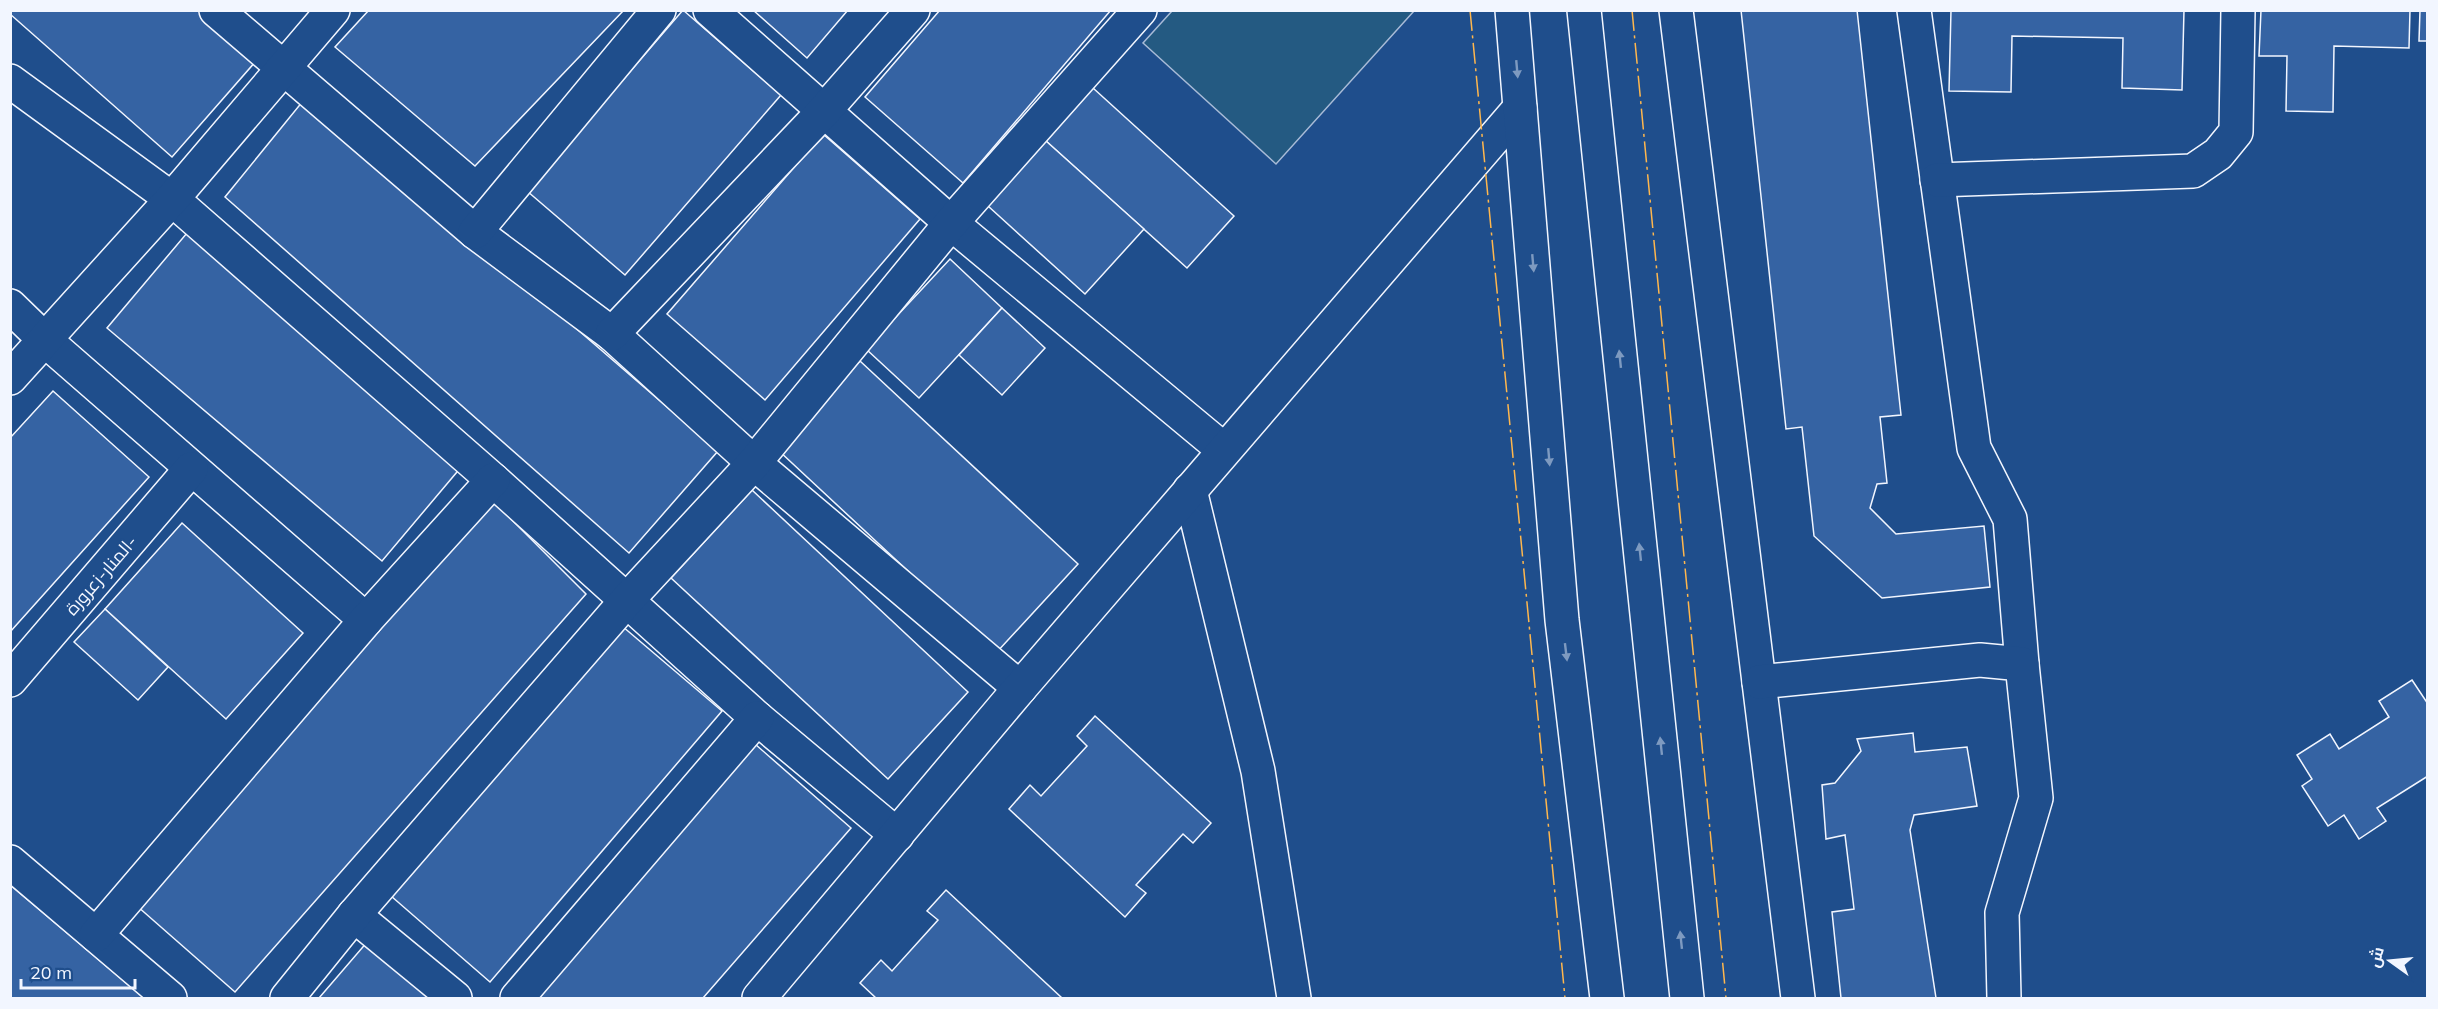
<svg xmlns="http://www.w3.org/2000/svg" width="2438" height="1009" viewBox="0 0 2438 1009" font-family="Mulish,Cairo,sans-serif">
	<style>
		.green { fill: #245a82; stroke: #a8bbd7; stroke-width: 1.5 }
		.building { fill: #3563a3; stroke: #f2f6ff; stroke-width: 1.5 }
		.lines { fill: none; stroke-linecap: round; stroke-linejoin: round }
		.minor-casing { stroke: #f2f6ff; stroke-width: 36 }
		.highway-casing { stroke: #f2f6ff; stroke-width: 36 }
		.minor { stroke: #1f4e8c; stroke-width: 33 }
		.highway { stroke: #1f4e8c; stroke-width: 33 }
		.power { stroke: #ffb74d; stroke-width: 1.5; stroke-dasharray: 21 4.5 3 4.5; stroke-linecap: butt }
		.oneway { fill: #7e9ac0 }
		.labels { text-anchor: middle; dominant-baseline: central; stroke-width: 4.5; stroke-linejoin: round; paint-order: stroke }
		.street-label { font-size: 18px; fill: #f2f6ff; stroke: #1f4e8c }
	</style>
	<rect width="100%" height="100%" fill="#1f4e8c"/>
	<!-- green -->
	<polygon class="green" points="1172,11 1172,10 1414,11 1276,164 1143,43"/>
	<!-- building -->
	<g class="building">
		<polygon points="10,10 198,10 256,61 172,157 10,14"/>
		<polygon points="369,10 624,10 475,166 335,47"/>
		<polygon points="683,10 781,95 625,275 527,191"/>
		<polygon points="753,10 848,10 807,58"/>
		<polygon points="940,10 1111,10 963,183 865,97"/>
		<polygon points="1741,10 1857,10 1901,415 1880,417 1887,483 1877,484 1870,508 1896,534 1984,526 1990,587 1882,598 1814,536 1802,427 1786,429"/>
		<polygon points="1951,10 2184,10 2182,90 2122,88 2123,38 2012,36 2011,92 1949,91"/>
		<polygon points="2261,10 2410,10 2409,48 2334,46 2333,112 2286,111 2287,56 2259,56"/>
		<polygon points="2420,10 2428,10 2428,41 2419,41"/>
		<polygon points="1093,88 1234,216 1187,268 1046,141"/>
		<polygon points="307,96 718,451 629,553 225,197"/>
		<polygon points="823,134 920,219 765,400 667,314"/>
		<polygon points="1046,141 1144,229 1085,294 988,206"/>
		<polygon points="187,233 462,466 382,561 107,328"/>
		<polygon points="950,259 1002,308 919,398 866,349"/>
		<polygon points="1002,308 1045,348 1002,395 959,355"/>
		<polygon points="860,361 1078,564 996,653 778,450"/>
		<polygon points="53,391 149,477 10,632 10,438"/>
		<polygon points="752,490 968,692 888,779 671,578"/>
		<polygon points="493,501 586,594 235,992 137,906"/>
		<polygon points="182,523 303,633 226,719 105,609"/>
		<polygon points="105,609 168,667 138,700 74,642"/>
		<polygon points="622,626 722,711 490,982 391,896"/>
		<polygon points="2412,680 2428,704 2428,776 2377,808 2386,821 2359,839 2344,815 2328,826 2302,786 2312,779 2297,755 2330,734 2339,749 2389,717 2379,701"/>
		<polygon points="1095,716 1211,823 1193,843 1183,834 1136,885 1146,893 1125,917 1009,809 1030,785 1041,796 1087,746 1077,736"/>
		<polygon points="1913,733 1915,752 1967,747 1977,806 1914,815 1910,830 1936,998 1841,998 1832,912 1854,909 1845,835 1826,839 1822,785 1835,783 1861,751 1857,739"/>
		<polygon points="755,744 851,828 703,998 532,998"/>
		<polygon points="10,885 144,998 10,998"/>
		<polygon points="946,890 1062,998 876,998 860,983 881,960 892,971 938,920 927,911"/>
		<polygon points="368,941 434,998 319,998"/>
	</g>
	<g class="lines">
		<!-- minor casing -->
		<g class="minor-casing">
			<g id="minor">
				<polyline points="216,10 475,232 612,334 754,463 1020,688"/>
				<polyline points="710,10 951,223 1224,450"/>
				<polyline points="1676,10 1798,998"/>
				<polyline points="1914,10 1974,448 2010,519 2022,664"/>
				<polyline points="10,81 172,199 493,480 757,718 897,835"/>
				<polyline points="1937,180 2193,171 2218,154 2236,132 2238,10"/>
				<polyline points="475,232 659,10"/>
				<polyline points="10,306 45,340 366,620"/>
				<polyline points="612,334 824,111 913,10"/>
				<polyline points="10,378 172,199 333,10"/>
				<polyline points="1190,490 1258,771 1294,998"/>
				<polyline points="10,680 191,469"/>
				<polyline points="1759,682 1980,660 2022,664 2036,798 2002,913 2004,998"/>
				<polyline points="10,862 170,998"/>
				<polyline points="354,915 455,998"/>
				<polyline points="96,935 366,620 493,480"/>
				<polyline points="287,998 354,915 627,600 754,463 951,223 1140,10"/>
				<polyline points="517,998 757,718"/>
				<polyline points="759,998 1020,688 1520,108"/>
			</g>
		</g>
		<!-- highway casing -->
		<g class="highway-casing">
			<g id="highway">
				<polyline points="1512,10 1562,620 1607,998"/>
				<polyline points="1584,10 1687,998"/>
			</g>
		</g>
		<!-- minor -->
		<use href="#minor" class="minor"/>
		<!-- highway -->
		<use href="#highway" class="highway"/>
		<!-- power -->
		<g class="power">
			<polyline points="1470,10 1565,998"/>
			<polyline points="1632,10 1726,998"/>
		</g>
	</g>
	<!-- one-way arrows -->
	<defs><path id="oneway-solid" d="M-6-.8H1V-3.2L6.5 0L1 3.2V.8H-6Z" transform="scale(1.5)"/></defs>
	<g class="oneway">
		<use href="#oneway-solid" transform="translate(1517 69) rotate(85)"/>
		<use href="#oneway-solid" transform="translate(1533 263) rotate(85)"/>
		<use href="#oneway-solid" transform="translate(1620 359) rotate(-96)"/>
		<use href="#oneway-solid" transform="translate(1549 457) rotate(85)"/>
		<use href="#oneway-solid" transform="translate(1640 552) rotate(-96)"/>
		<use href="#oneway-solid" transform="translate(1566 652) rotate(83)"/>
		<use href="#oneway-solid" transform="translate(1661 746) rotate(-96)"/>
		<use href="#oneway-solid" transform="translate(1681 940) rotate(-96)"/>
	</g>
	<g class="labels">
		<!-- street labels -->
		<g class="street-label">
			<text transform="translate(101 575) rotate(-49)">المنار-زعرورة-</text>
		</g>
	</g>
	<!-- border -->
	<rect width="2438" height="1009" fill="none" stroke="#f2f6ff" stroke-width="24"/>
	<!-- north arrow -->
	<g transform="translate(2390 961) rotate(285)" stroke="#1f4e8c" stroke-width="4.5" paint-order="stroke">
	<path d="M0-4.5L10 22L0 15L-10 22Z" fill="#f2f6ff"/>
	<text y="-9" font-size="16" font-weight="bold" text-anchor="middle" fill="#f2f6ff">ش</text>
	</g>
	<!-- scale -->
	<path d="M21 979v9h114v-9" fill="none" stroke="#f2f6ff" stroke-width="3"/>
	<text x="30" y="979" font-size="18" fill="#f2f6ff" stroke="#1f4e8c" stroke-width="4.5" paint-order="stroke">20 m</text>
</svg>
